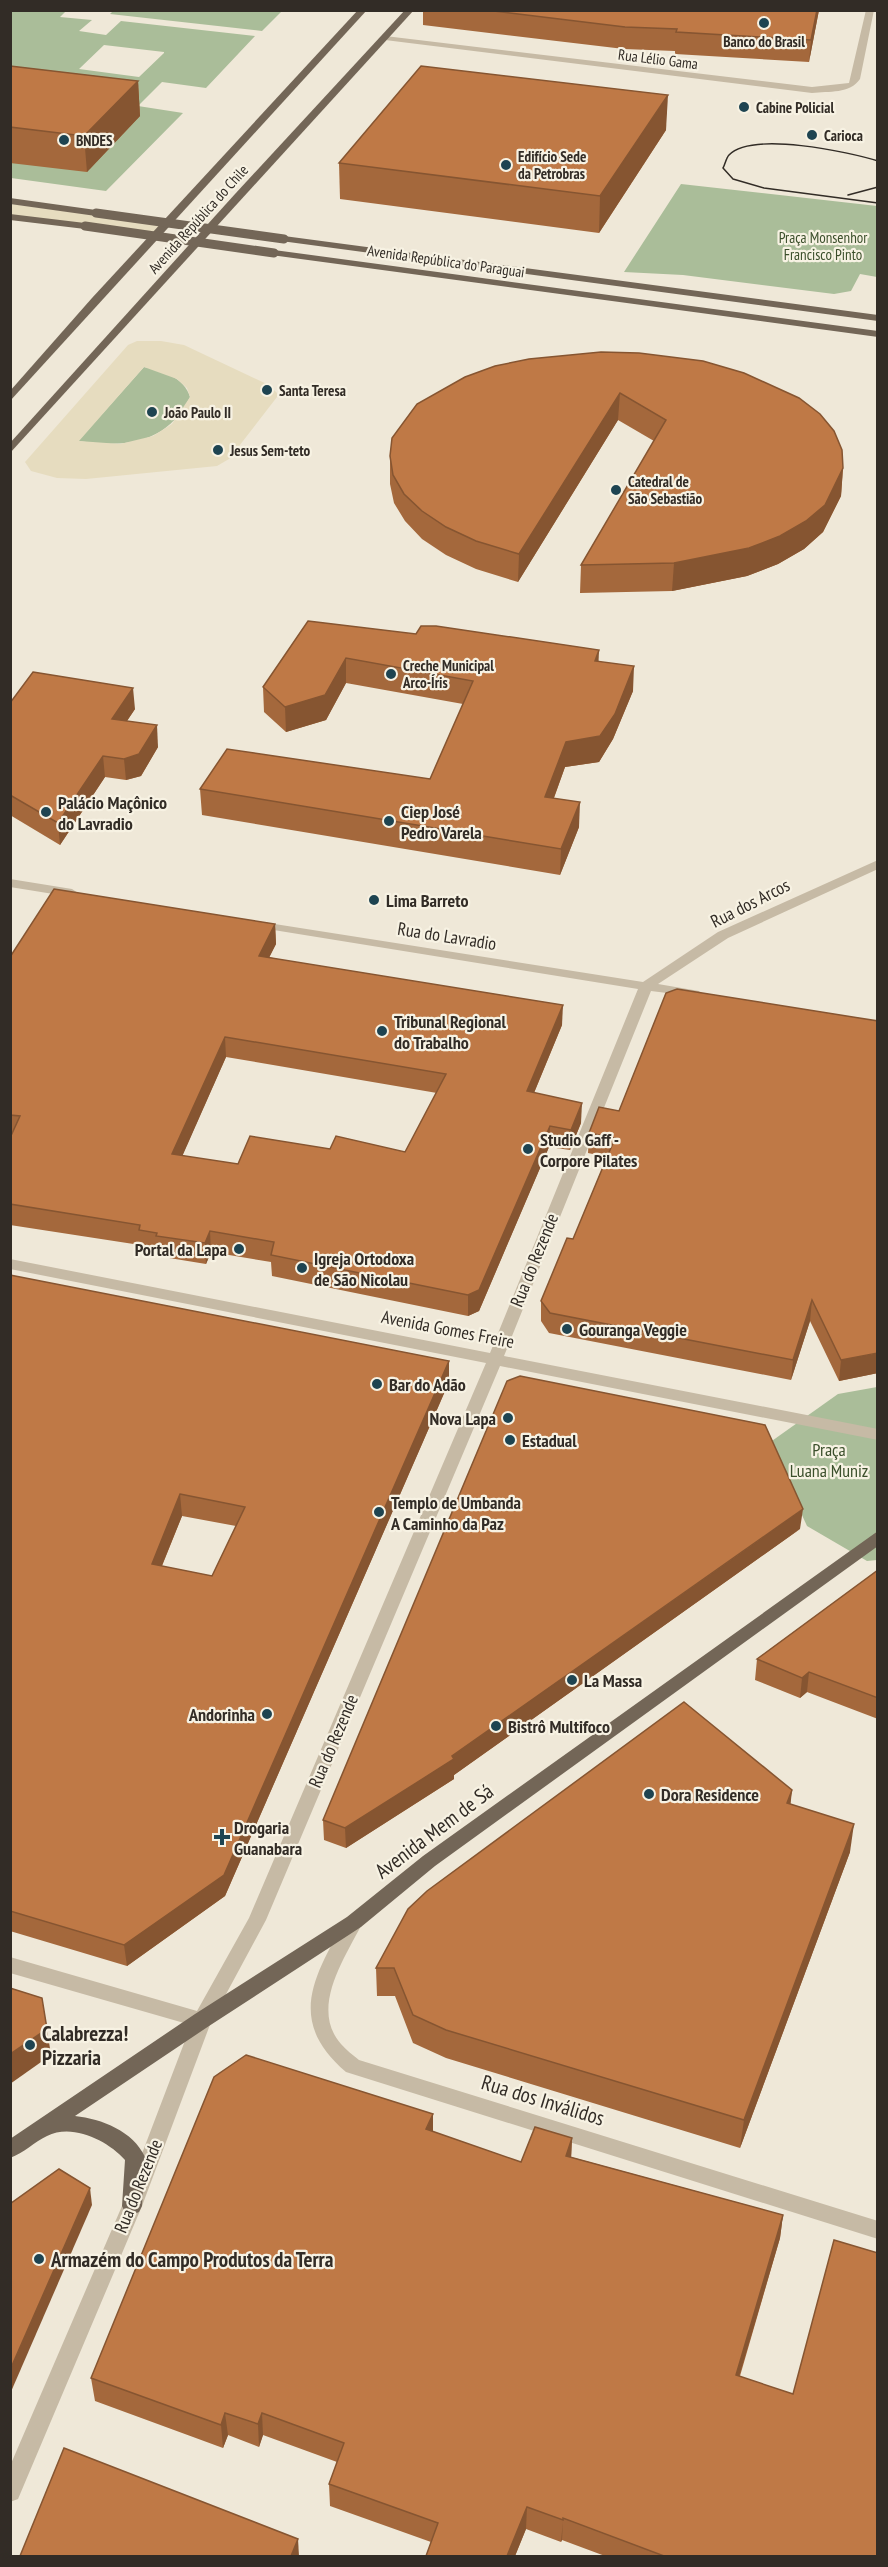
<svg xmlns="http://www.w3.org/2000/svg" width="888" height="2567" viewBox="0 0 888 2567" font-family="'PT Sans Narrow',sans-serif">
	<style>
		.green { fill: #aabd99; fill-rule: evenodd }
		.plaza { fill: #e6dcbf; fill-rule: evenodd }
		.lines { fill: none; stroke-linecap: round; stroke-linejoin: round }
		.minor { fill: #c6baa5; fill-rule: evenodd }
		.major { fill: #736657; fill-rule: evenodd }
		.tram { stroke: #322c26; stroke-width: 1.5 }
		.major-bridge { stroke: #736657; stroke-width: 9 }
		.wall { fill: #a4683c; fill-rule: evenodd }
		.shaded-wall { fill: #865531 }
		.building { fill: #bf7946; stroke: #865531; stroke-width: 1.5; fill-rule: evenodd }
		.poi-dot { fill: #1e4451; stroke: #f7f2e3; stroke-width: 2 }
		.labels { text-anchor: middle; dominant-baseline: central; stroke-width: 4.5; stroke-linejoin: round; paint-order: stroke }
		.far-poi-label { font-size: 15px; font-weight: bold; fill: #322c26; stroke: #f7f2e3; text-anchor: start }
		.far-street-label { font-size: 15px; fill: #322c26; stroke: #f7f2e3 }
		.far-park-label { font-size: 15px; fill: #3b4f2b; stroke: #f7f2e3 }
		.poi-label { font-size: 18px; font-weight: bold; fill: #322c26; stroke: #f7f2e3; text-anchor: start }
		.street-label { font-size: 18px; fill: #322c26; stroke: #f7f2e3 }
		.park-label { font-size: 18px; fill: #3b4f2b; stroke: #f7f2e3 }
		.near-street-label { font-size: 21px; fill: #322c26; stroke: #f7f2e3 }
		.near-poi-label { font-size: 21px; font-weight: bold; fill: #322c26; stroke: #f7f2e3; text-anchor: start }
	</style>
	<rect width="100%" height="100%" fill="#efe8d8"/>
	<!-- green -->
	<g class="green">
		<polygon points="114,10 282,10 282,11 262,31 110,14"/>
		<path d="M10,11H66L60,17L92,20L79,31L106,35L121,21L255,36L206,88L162,82L138,106L183,113L106,191L11,178ZM104,45L164,52V53L139,77L79,69Z"/>
		<polygon points="681,184 877,206 877,277 860,274 851,291 834,294 683,275 624,272"/>
		<path d="M144,367C162,371 184,377 190,397C167,444 125,448 78,441Z"/>
		<polygon points="877,1387 877,1560 867,1561 807,1526 769,1443 838,1394"/>
	</g>
	<!-- plaza -->
	<g class="plaza">
		<polygon points="11,204 162,224 152,234 11,215"/>
		<path d="M137,341H161L184,345L269,385L277,393V397L229,459L217,466L86,479L57,478L31,471L25,462L128,345ZM144,367L177,379L187,388L190,397L172,424L153,436L120,444L79,441Z"/>
	</g>
	<g class="lines">
		<!-- minor -->
		<g class="minor">
			<path d="M866,10H874L860,79C850,94 829,91 812,93L385,40L381,38L385,36L812,87L849,83Z"/>
			<polygon points="878,860 878,869 728,938 658,984 699,991 701,994 699,997 651,991 504,1356 878,1429 878,1440 500,1366 266,1920 211,2022 142,2206 18,2499 10,2502 10,2466 122,2206 191,2025 10,1973 10,1957 197,2011 249,1918 486,1363 10,1269 10,1259 490,1353 638,989 255,927 248,923 250,920 643,982 718,932"/>
			<polygon points="10,879 72,889 78,893 72,897 10,887"/>
			<path d="M354,1914L361,1917L363,1922C346,1956 309,2008 341,2044C346,2050 353,2055 359,2060L878,2221V2239L346,2072C285,2020 315,1975 347,1917Z"/>
		</g>
		<!-- major -->
		<g class="major">
			<polygon points="358,10 367,10 10,401 10,391 92,298"/>
			<polygon points="405,10 414,10 10,453 10,443 235,194"/>
			<polygon points="10,198 96,210 101,213 96,216 10,204"/>
			<polygon points="10,214 85,223 90,226 85,229 10,220"/>
			<polygon points="284,236 878,315 878,321 281,241 279,239"/>
			<polygon points="274,250 878,331 878,337 271,255 269,253"/>
			<path d="M878,1531V1546L435,1866L361,1927L209,2026L75,2116C102,2119 133,2131 145,2157L142,2206L139,2212L132,2215L125,2212L122,2206L125,2160C108,2141 73,2123 47,2136C34,2142 24,2153 10,2158V2139L195,2014L347,1917L423,1856Z"/>
		</g>
		<!-- tram -->
		<g class="tram">
			<path d="M878,161C849,152 752,131 729,155C726,158 725,165 723,168L733,179L764,188L878,203"/>
			<polyline points="848,195 878,187"/>
		</g>
		<!-- major-bridge -->
		<g class="major-bridge">
			<polyline points="96,213 284,239"/>
			<polyline points="85,226 274,253"/>
		</g>
	</g>
	<!-- wall -->
	<g class="wall">
		<polygon points="423,10 819,10 809,62 675,54 675,51 624,49 423,25"/>
		<polygon points="10,66 138,81 140,116 87,172 10,163"/>
		<polygon points="666,130 599,233 340,199 339,163"/>
		<polygon points="529,359 843,468 841,496 823,532 804,549 778,564 747,576 672,591 580,593 581,565 654,441 618,420 518,582 476,569 446,555 422,539 405,521 394,503 390,484 390,456"/>
		<polygon points="308,621 599,661 633,691 613,739 599,762 565,767 554,798 579,827 560,875 202,815 200,789 430,779 463,704 346,683 326,720 286,732 264,712 263,687"/>
		<polygon points="10,703 135,709 127,721 158,747 141,776 126,780 105,777 60,845 10,815"/>
		<path d="M275,924L276,944L269,957L562,1025L534,1093L581,1123L570,1150L549,1147L479,1311L468,1316L272,1276L271,1262L211,1252L206,1264L157,1256V1253L140,1251V1245L10,1225V1138L12,1135H10V957ZM226,1057L437,1093L405,1152L330,1149L238,1164L182,1156Z"/>
		<polygon points="666,993 878,1373 839,1381 810,1321 791,1380 549,1333 541,1321 541,1301 573,1239 607,1157 588,1153 589,1133 619,1111"/>
		<path d="M10,1275L449,1382L225,1896L127,1966L10,1931ZM182,1516L236,1526L212,1576L162,1566Z"/>
		<polygon points="800,1529 454,1775 454,1779 346,1848 324,1840 323,1820"/>
		<polygon points="878,1570 878,1719 807,1692 800,1698 755,1680 757,1659"/>
		<polygon points="792,1790 790,1804 850,1852 740,2148 446,2058 413,2043 395,1996 377,1996 376,1968"/>
		<polygon points="433,2132 521,2162 572,2138 571,2157 783,2215 780,2238 740,2376 878,2556 605,2556 562,2540 561,2542 526,2529 515,2556 426,2556 431,2542 330,2506 329,2484 337,2462 263,2435 259,2447 228,2435 223,2448 95,2401 91,2378"/>
	</g>
	<!-- shaded-wall -->
	<g class="shaded-wall">
		<polygon points="817,10 819,10 809,62 811,40"/>
		<polygon points="138,81 140,116 87,172 84,136"/>
		<polygon points="668,95 666,130 599,233 600,196"/>
		<polygon points="620,393 618,420 518,582 519,554"/>
		<polygon points="843,468 841,496 823,532 804,549 778,564 747,576 672,591 674,563"/>
		<polygon points="599,650 598,675 595,661"/>
		<polygon points="346,658 346,683 326,720 286,732 285,707"/>
		<polygon points="634,666 633,691 613,739 599,762 565,767 545,822 545,797 566,742"/>
		<polygon points="133,688 135,709 114,740 112,719"/>
		<polygon points="157,725 158,747 141,776 126,780 124,759"/>
		<polygon points="103,756 105,777 60,845 58,823"/>
		<polygon points="580,802 579,827 560,875 561,849"/>
		<polygon points="275,924 276,944 260,976 259,956"/>
		<polygon points="563,1005 562,1025 526,1112 527,1091"/>
		<polygon points="225,1037 226,1057 174,1175 172,1154"/>
		<polygon points="582,1103 581,1123 570,1150 571,1130"/>
		<polygon points="550,1126 549,1147 479,1311 468,1316 468,1295"/>
		<polygon points="210,1231 211,1252 206,1264 205,1243"/>
		<polygon points="812,1300 810,1321 791,1380 793,1360"/>
		<polygon points="878,1353 878,1373 839,1381 841,1360"/>
		<polygon points="449,1361 449,1382 225,1896 127,1966 124,1945"/>
		<polygon points="180,1494 182,1516 154,1585 152,1564"/>
		<polygon points="803,1509 800,1529 454,1775 454,1779 346,1848 345,1828 452,1756"/>
		<polygon points="809,1672 807,1692 800,1698 802,1678"/>
		<polygon points="792,1790 789,1819 787,1803"/>
		<polygon points="854,1824 850,1852 740,2148 744,2120"/>
		<polygon points="47,2029 51,2055 10,2084 10,2054"/>
		<polygon points="433,2114 433,2137 426,2129"/>
		<polygon points="572,2138 571,2161 566,2156"/>
		<polygon points="90,2188 92,2205 10,2394 10,2370"/>
		<polygon points="783,2215 780,2238 733,2397 736,2375"/>
		<polygon points="225,2413 228,2435 223,2448 221,2425"/>
		<polygon points="262,2413 263,2435 259,2447 258,2424"/>
		<polygon points="527,2507 526,2529 515,2556 507,2556"/>
		<polygon points="563,2518 562,2540 561,2542 563,2520"/>
		<polygon points="298,2539 299,2556 291,2556"/>
	</g>
	<!-- building -->
	<g class="building">
		<polygon points="486,10 817,10 811,40 676,32 677,29 625,27"/>
		<polygon points="10,66 138,81 84,136 10,127"/>
		<polygon points="421,66 668,95 600,196 339,163"/>
		<polygon points="601,352 639,353 703,361 744,373 799,398 820,414 834,431 842,450 843,468 825,505 806,521 780,536 749,548 674,563 581,565 666,420 620,393 519,554 476,541 446,527 422,511 404,494 393,475 390,456 392,438 417,404 465,377 495,366 529,359"/>
		<polygon points="308,621 416,634 421,626 436,626 599,650 595,661 634,666 615,714 600,736 566,742 545,797 580,802 561,849 200,789 227,749 430,779 473,681 346,658 325,695 285,707 263,687"/>
		<polygon points="33,672 133,688 112,719 157,725 139,754 124,759 103,756 58,823 10,795 10,703"/>
		<path d="M54,889L275,924L259,956L563,1005L527,1091L582,1103L571,1130L550,1126L479,1290L468,1295L271,1255L274,1242L210,1231L205,1243L156,1236L157,1233L139,1230L140,1225L10,1204V1138L20,1116L10,1115V957ZM225,1037L446,1074L405,1152L336,1136L330,1149L250,1136L238,1164L172,1154Z"/>
		<polygon points="677,989 878,1021 878,1353 841,1360 812,1300 793,1360 550,1313 541,1301 567,1238 573,1239 615,1138 589,1133 599,1107 619,1111 666,993"/>
		<path d="M10,1275L449,1361L224,1875L124,1945L10,1911ZM180,1494L245,1507L212,1576L152,1564Z"/>
		<polygon points="520,1376 765,1425 803,1509 452,1756 454,1759 345,1828 323,1820 507,1381"/>
		<polygon points="878,1570 878,1698 809,1672 802,1678 757,1659"/>
		<polygon points="684,1702 792,1790 787,1803 854,1824 744,2120 446,2030 413,2015 394,1968 376,1968 408,1909 427,1891"/>
		<polygon points="10,1988 42,1998 47,2029 10,2054"/>
		<polygon points="246,2055 433,2114 426,2129 521,2162 535,2127 572,2138 566,2156 783,2215 736,2375 793,2394 834,2240 878,2253 878,2556 664,2556 563,2518 563,2520 527,2507 507,2556 426,2556 438,2523 329,2484 344,2443 262,2413 258,2424 225,2413 221,2425 91,2378 214,2077"/>
		<polygon points="59,2169 90,2188 10,2370 10,2204"/>
		<polygon points="64,2448 298,2539 291,2556 20,2556"/>
	</g>
	<!-- markers -->
	<g class="poi-dot">
		<circle cx="764" cy="23" r="6"/>
		<circle cx="744" cy="107" r="6"/>
		<circle cx="812" cy="135" r="6"/>
		<circle cx="64" cy="140" r="6"/>
		<circle cx="506" cy="165" r="6"/>
		<circle cx="267" cy="390" r="6"/>
		<circle cx="152" cy="412" r="6"/>
		<circle cx="218" cy="450" r="6"/>
		<circle cx="616" cy="490" r="6"/>
		<circle cx="391" cy="674" r="6"/>
		<circle cx="46" cy="812" r="6"/>
		<circle cx="389" cy="821" r="6"/>
		<circle cx="374" cy="900" r="6"/>
		<circle cx="382" cy="1031" r="6"/>
		<circle cx="528" cy="1149" r="6"/>
		<circle cx="239" cy="1249" r="6"/>
		<circle cx="302" cy="1268" r="6"/>
		<circle cx="567" cy="1329" r="6"/>
		<circle cx="377" cy="1384" r="6"/>
		<circle cx="508" cy="1418" r="6"/>
		<circle cx="510" cy="1440" r="6"/>
		<circle cx="379" cy="1512" r="6"/>
		<circle cx="572" cy="1680" r="6"/>
		<circle cx="267" cy="1714" r="6"/>
		<circle cx="496" cy="1726" r="6"/>
		<circle cx="649" cy="1794" r="6"/>
		<path d="M219 1828h6v6h6v6h-6v6h-6v-6h-6v-6h6z"/>
		<circle cx="30" cy="2045" r="6"/>
		<circle cx="39" cy="2259" r="6"/>
	</g>
	<g class="labels">
		<!-- far-poi labels -->
		<g class="far-poi-label">
			<text x="764" y="41" text-anchor="middle">Banco do Brasil</text>
			<text x="756" y="107">Cabine Policial</text>
			<text x="824" y="135">Carioca</text>
			<text x="76" y="140">BNDES</text>
			<text x="518" y="156">Edifício Sede<tspan x="518" dy="17">da Petrobras</tspan></text>
			<text x="279" y="390">Santa Teresa</text>
			<text x="164" y="412">João Paulo II</text>
			<text x="230" y="450">Jesus Sem-teto</text>
			<text x="628" y="481">Catedral de<tspan x="628" dy="17">São Sebastião</tspan></text>
			<text x="403" y="665">Creche Municipal<tspan x="403" dy="17">Arco-Íris</tspan></text>
		</g>
		<!-- far-street labels -->
		<g class="far-street-label">
			<text transform="translate(658 59) rotate(7)">Rua Lélio Gama</text>
			<text transform="translate(198 219) rotate(-48)">Avenida República do Chile</text>
			<text transform="translate(446 261) rotate(8)">Avenida República do Paraguai</text>
		</g>
		<!-- far-park labels -->
		<g class="far-park-label">
			<text x="823" y="237">Praça Monsenhor<tspan x="823" dy="17">Francisco Pinto</tspan></text>
		</g>
		<!-- poi labels -->
		<g class="poi-label">
			<text x="58" y="802">Palácio Maçônico<tspan x="58" dy="21">do Lavradio</tspan></text>
			<text x="401" y="811">Ciep José<tspan x="401" dy="21">Pedro Varela</tspan></text>
			<text x="386" y="900">Lima Barreto</text>
			<text x="394" y="1021">Tribunal Regional<tspan x="394" dy="21">do Trabalho</tspan></text>
			<text x="540" y="1139">Studio Gaff -<tspan x="540" dy="21">Corpore Pilates</tspan></text>
			<text x="227" y="1249" text-anchor="end">Portal da Lapa</text>
			<text x="314" y="1258">Igreja Ortodoxa<tspan x="314" dy="21">de São Nicolau</tspan></text>
			<text x="579" y="1329">Gouranga Veggie</text>
			<text x="389" y="1384">Bar do Adão</text>
			<text x="496" y="1418" text-anchor="end">Nova Lapa</text>
			<text x="522" y="1440">Estadual</text>
			<text x="391" y="1502">Templo de Umbanda<tspan x="391" dy="21">A Caminho da Paz</tspan></text>
			<text x="584" y="1680">La Massa</text>
			<text x="255" y="1714" text-anchor="end">Andorinha</text>
			<text x="508" y="1726">Bistrô Multifoco</text>
			<text x="661" y="1794">Dora Residence</text>
			<text x="234" y="1827">Drogaria<tspan x="234" dy="21">Guanabara</tspan></text>
		</g>
		<!-- street labels -->
		<g class="street-label">
			<text transform="translate(750 903) rotate(-27)">Rua dos Arcos</text>
			<text transform="translate(447 936) rotate(9)">Rua do Lavradio</text>
			<text transform="translate(534 1260) rotate(-68)">Rua do Rezende</text>
			<text transform="translate(448 1329) rotate(11)">Avenida Gomes Freire</text>
			<text transform="translate(333 1741) rotate(-67)">Rua do Rezende</text>
			<text transform="translate(138 2186) rotate(-68)">Rua do Rezende</text>
		</g>
		<!-- park labels -->
		<g class="park-label">
			<text x="829" y="1449">Praça<tspan x="829" dy="21">Luana Muniz</tspan></text>
		</g>
		<!-- near-street labels -->
		<g class="near-street-label">
			<text transform="translate(434 1831) rotate(-37)">Avenida Mem de Sá</text>
			<text transform="translate(543 2100) rotate(17)">Rua dos Inválidos</text>
		</g>
		<!-- near-poi labels -->
		<g class="near-poi-label">
			<text x="42" y="2033">Calabrezza!<tspan x="42" dy="24">Pizzaria</tspan></text>
			<text x="51" y="2259">Armazém do Campo Produtos da Terra</text>
		</g>
	</g>
	<!-- border -->
	<rect width="888" height="2567" fill="none" stroke="#322c26" stroke-width="24"/>
</svg>
